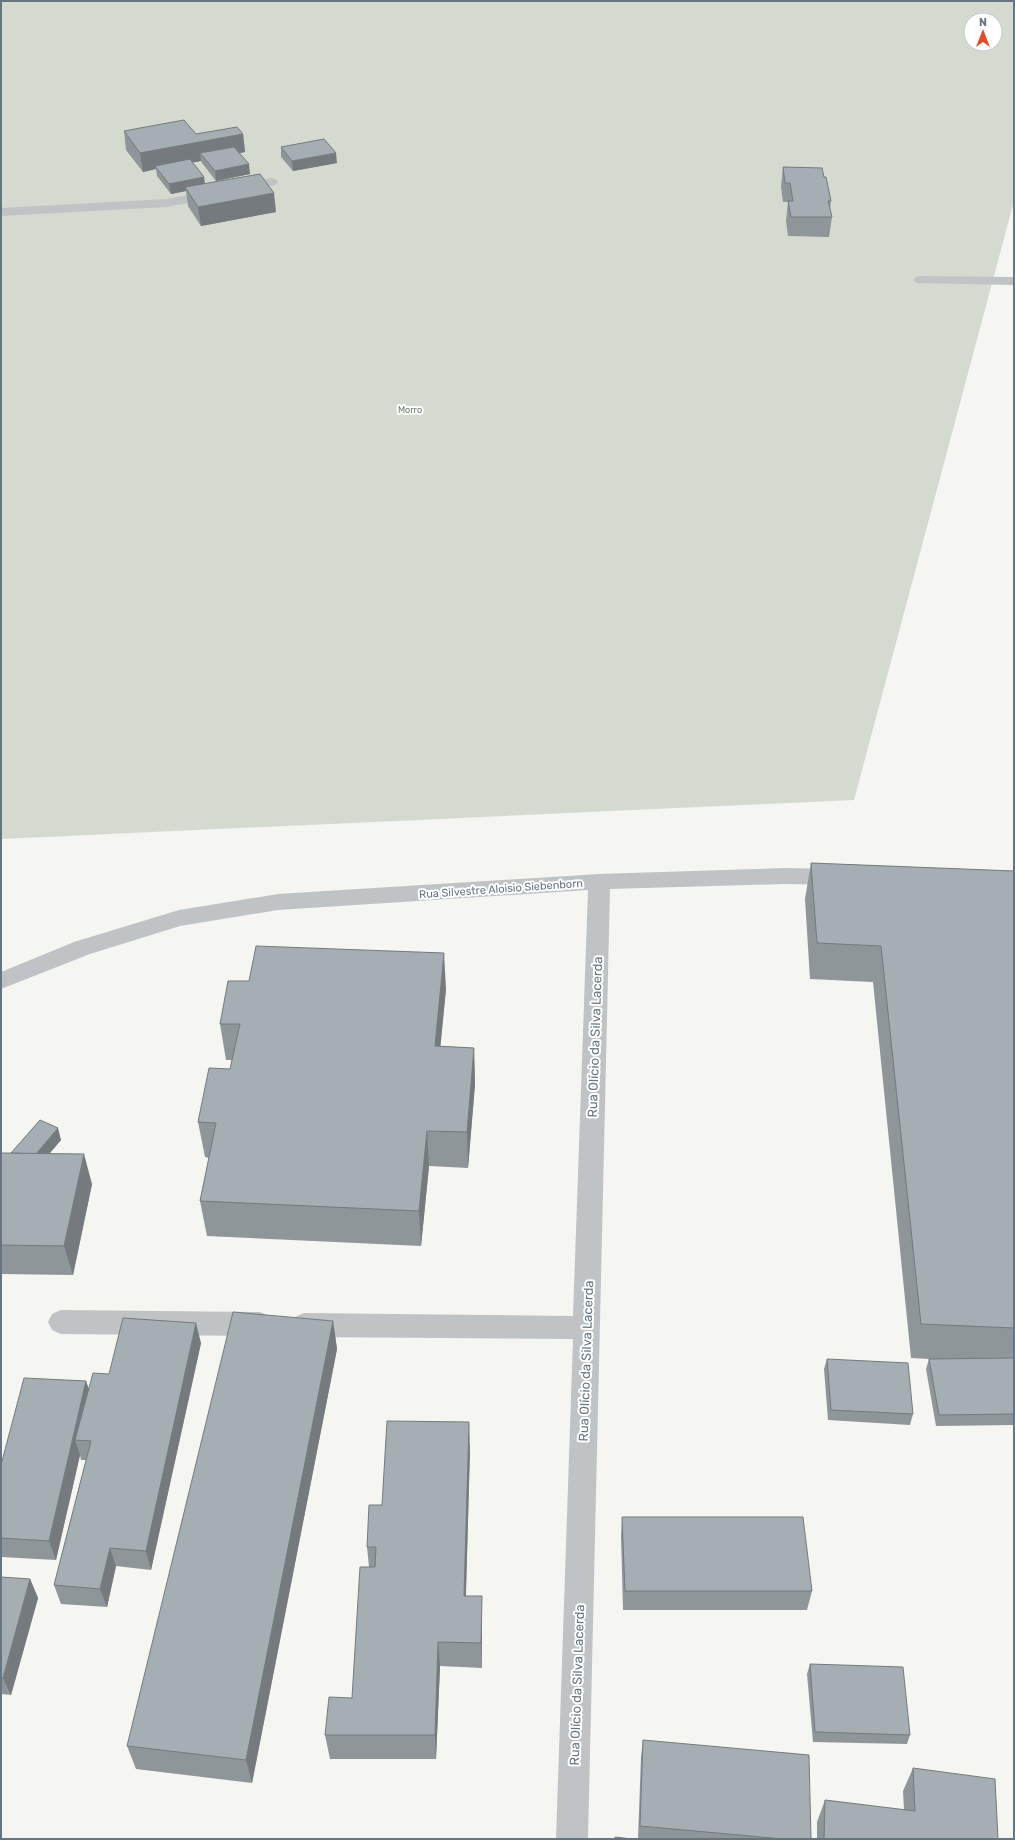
<svg xmlns="http://www.w3.org/2000/svg" width="1015" height="1840" viewBox="0 0 1015 1840" font-family="Rubik,sans-serif">
	<style>
		.green { fill: #d5dad1; fill-rule: evenodd }
		.lines { fill: none; stroke-linecap: round; stroke-linejoin: round }
		.minor { fill: #bfc3c6; fill-rule: evenodd }
		.wall { fill: #8e969a }
		.shaded-wall { fill: #747a7d }
		.building { fill: #a5aeb3; stroke: #747a7d }
		.labels { text-anchor: middle; dominant-baseline: central; stroke-width: 4; stroke-linejoin: round; paint-order: stroke }
		.far-park-label { font-size: 9px; fill: #697964; stroke: #fff }
		.street-label { font-size: 11px; fill: #657682; stroke: #fff }
		.near-street-label { font-size: 13px; fill: #657682; stroke: #fff }
	</style>
	<rect width="100%" height="100%" fill="#f5f5f2"/>
	<!-- green -->
	<path class="green" d="M1,1H1014V201L854,800L1,839ZM971,20H995V44H971Z"/>
	<g class="lines">
		<!-- minor -->
		<g class="minor">
			<polygon points="271,178 276,179 278,182 276,185 167,207 1,216 1,208 167,199"/>
			<polygon points="921,276 1014,277 1014,285 916,283 914,280 916,277"/>
			<polygon points="784,868 839,869 847,872 850,877 847,882 839,885 784,884 610,889 588,1839 556,1839 573,1339 304,1337 295,1333 291,1325 295,1317 304,1313 573,1316 588,890 278,910 180,926 90,954 1,989 1,972 74,942 179,910 278,894 599,874"/>
			<polygon points="61,1310 260,1312 269,1316 273,1324 269,1332 260,1336 61,1334 52,1330 48,1322 52,1314"/>
		</g>
	</g>
	<!-- wall -->
	<g class="wall">
		<polygon points="124,131 196,134 243,134 245,152 240,153 250,174 216,181 202,163 201,161 192,162 204,177 205,184 276,212 201,226 188,206 186,191 171,194 157,176 156,169 143,172 126,150"/>
		<polygon points="281,147 337,163 293,171 281,157"/>
		<polygon points="783,167 824,177 831,201 830,210 832,217 829,237 788,236 786,221 788,202 783,202 781,187"/>
		<polygon points="811,863 1014,871 1014,1425 936,1426 926,1369 929,1359 911,1358 873,982 810,979 805,899"/>
		<polygon points="446,989 440,1046 474,1048 475,1084 468,1168 429,1166 421,1246 207,1236 200,1201 209,1158 205,1157 198,1122 230,1069 232,1060 226,1060 220,1024"/>
		<polygon points="61,1140 49,1154 92,1184 73,1275 1,1274 1,1153 11,1153"/>
		<polygon points="333,1321 337,1349 252,1783 136,1769 127,1746"/>
		<polygon points="201,1343 151,1570 116,1566 107,1607 61,1604 54,1585 86,1460 81,1460 80,1455 56,1560 1,1557 1,1465 86,1381 88,1388 109,1374"/>
		<polygon points="827,1359 913,1414 910,1425 828,1420 824,1369"/>
		<polygon points="470,1449 466,1596 482,1621 482,1668 440,1666 436,1759 330,1759 325,1735 352,1698 369,1567 367,1547"/>
		<polygon points="622,1517 812,1591 807,1610 623,1610 621,1536"/>
		<polygon points="1,1577 30,1579 38,1598 11,1695 1,1694"/>
		<polygon points="810,1664 910,1735 907,1744 813,1742 807,1674"/>
		<polygon points="643,1740 811,1839 638,1839 641,1757"/>
		<polygon points="913,1768 998,1839 817,1839 817,1822 825,1800 904,1810 903,1791"/>
	</g>
	<!-- shaded-wall -->
	<g class="shaded-wall">
		<polygon points="243,134 245,152 206,160 200,153 201,161 158,169 155,166 156,169 143,172 140,153"/>
		<polygon points="336,153 337,163 293,171 292,161"/>
		<polygon points="249,164 250,174 216,181 215,171"/>
		<polygon points="204,177 205,187 185,187 186,191 171,194 169,184"/>
		<polygon points="274,193 276,212 201,226 198,207"/>
		<polygon points="444,953 446,989 437,1082 435,1046"/>
		<polygon points="474,1048 475,1084 468,1168 467,1132"/>
		<polygon points="58,1128 61,1140 27,1180 23,1168"/>
		<polygon points="427,1131 429,1166 421,1246 419,1211"/>
		<polygon points="84,1154 92,1184 73,1275 64,1246"/>
		<polygon points="333,1321 337,1349 252,1783 246,1760"/>
		<polygon points="196,1323 201,1343 151,1570 146,1551"/>
		<polygon points="86,1381 93,1401 75,1440 80,1455 56,1560 49,1541"/>
		<polygon points="469,1422 470,1449 465,1621 464,1596"/>
		<polygon points="110,1548 116,1566 107,1607 100,1589"/>
		<polygon points="30,1579 38,1598 11,1695 3,1678"/>
		<polygon points="482,1596 482,1668 481,1643"/>
		<polygon points="438,1642 440,1666 436,1759 435,1735"/>
	</g>
	<!-- building -->
	<g class="building">
		<polygon points="184,120 196,134 237,127 243,134 140,153 124,131"/>
		<polygon points="324,139 336,153 292,161 281,147"/>
		<polygon points="234,147 249,164 215,171 200,153"/>
		<polygon points="190,159 204,177 169,184 155,166"/>
		<polygon points="783,167 822,168 824,177 826,177 831,201 828,201 832,217 791,217 788,201 793,201 790,183 785,183"/>
		<polygon points="260,174 274,193 198,207 185,187"/>
		<polygon points="811,863 1014,871 1014,1328 921,1324 881,946 817,943"/>
		<polygon points="256,946 444,953 435,1046 474,1048 467,1132 427,1131 419,1211 200,1201 216,1123 198,1122 209,1068 230,1069 240,1024 220,1024 228,981 249,981"/>
		<polygon points="40,1120 58,1128 36,1154 11,1153"/>
		<polygon points="1,1153 84,1154 64,1246 1,1245"/>
		<polygon points="233,1312 333,1321 246,1760 127,1746"/>
		<polygon points="123,1318 196,1323 146,1551 110,1548 100,1589 54,1585 91,1441 75,1440 93,1373 109,1374"/>
		<polygon points="1014,1358 1014,1414 939,1415 929,1359"/>
		<polygon points="827,1359 908,1363 913,1414 831,1410"/>
		<polygon points="24,1378 86,1381 49,1541 1,1538 1,1465"/>
		<polygon points="387,1421 469,1422 464,1596 482,1596 481,1643 438,1642 435,1735 325,1735 329,1697 352,1698 360,1567 375,1567 376,1547 367,1547 369,1505 382,1505"/>
		<polygon points="622,1517 803,1517 812,1591 625,1591"/>
		<polygon points="1,1577 30,1579 3,1678 1,1677"/>
		<polygon points="810,1664 903,1667 910,1735 815,1732"/>
		<polygon points="643,1740 809,1755 811,1839 783,1839 640,1826"/>
		<polygon points="913,1768 995,1779 998,1839 824,1839 825,1800 915,1811"/>
		<polygon points="615,1837 632,1839 615,1839"/>
	</g>
	<g class="labels">
		<!-- far-park labels -->
		<g class="far-park-label">
			<text x="410" y="410">Morro</text>
		</g>
		<!-- street labels -->
		<g class="street-label">
			<text transform="translate(501 889) rotate(-4)">Rua Silvestre Aloisio Siebenborn</text>
		</g>
		<!-- near-street labels -->
		<g class="near-street-label">
			<text transform="translate(595 1037) rotate(-88)">Rua Olício da Silva Lacerda</text>
			<text transform="translate(586 1361) rotate(-88)">Rua Olício da Silva Lacerda</text>
			<text transform="translate(577 1685) rotate(-88)">Rua Olício da Silva Lacerda</text>
		</g>
	</g>
	<!-- border -->
	<rect width="1015" height="1840" fill="none" stroke="#657682" stroke-width="4"/>
	<!-- north arrow -->
	<g transform="translate(983 32)"><circle r="19" fill="#ffffff" stroke="#c1c8cd"/>
	<path d="M0-3L7 15L0 10L-7 15Z" fill="#db4e2c"/>
	<text y="-6" font-size="11" font-weight="bold" text-anchor="middle" fill="#657682">N</text>
	</g>
</svg>
